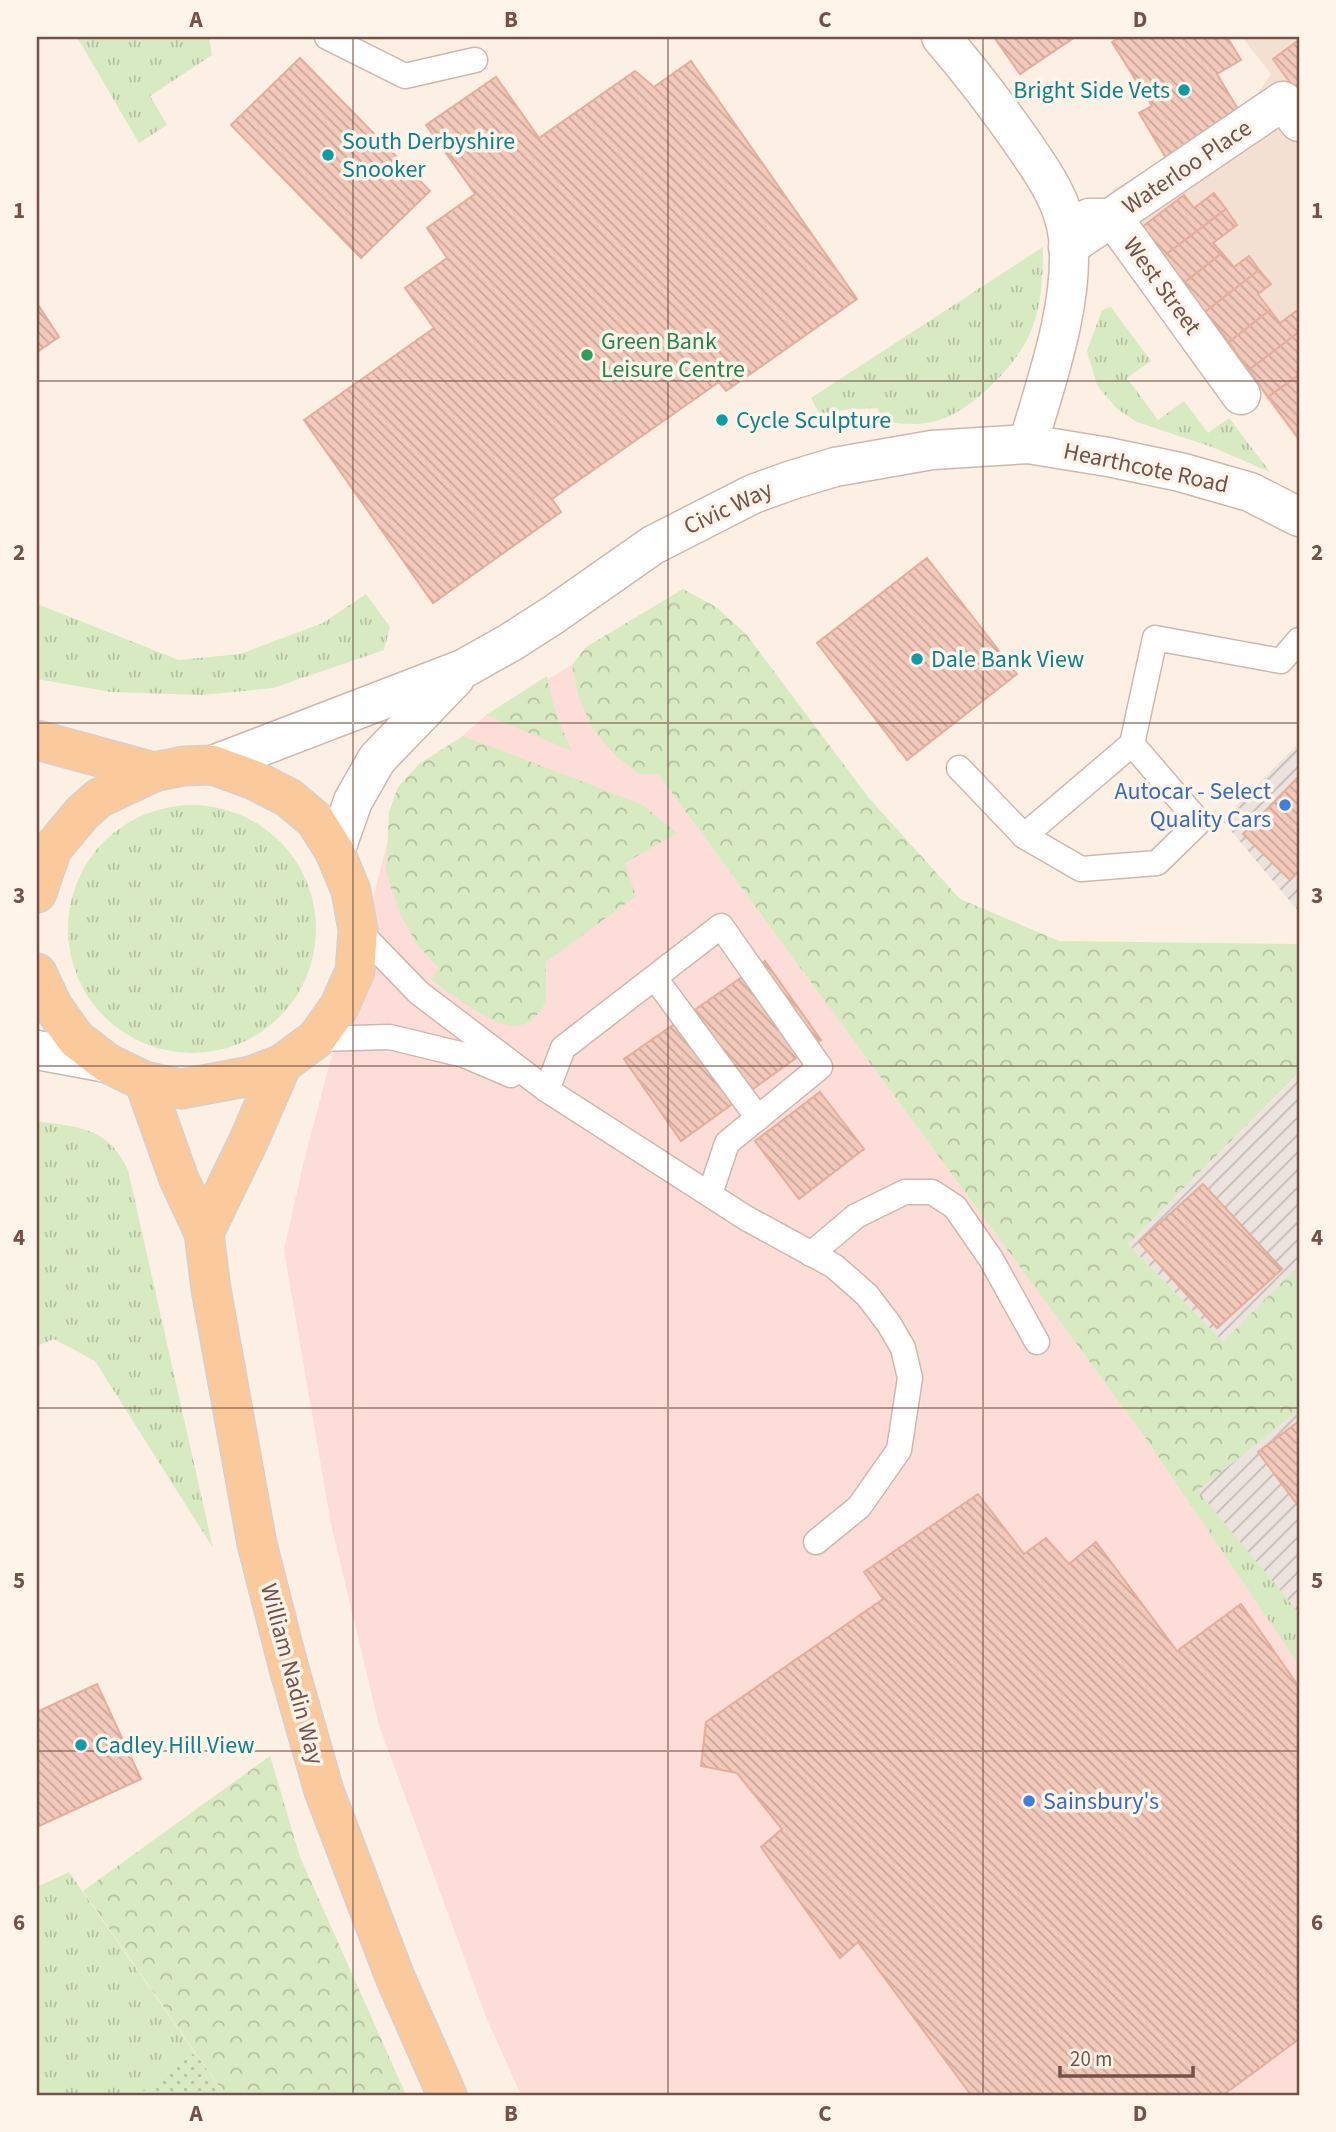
<svg xmlns="http://www.w3.org/2000/svg" width="1336" height="2132" viewBox="0 0 1336 2132" font-family="'Source Sans 3',sans-serif">
	<style>
		.residential { fill: #f4e0d2 }
		.commercial { fill: #fdddd7 }
		.industrial { fill: url(#industrial-furrows) }
		.grass { fill: url(#grass-tufts) }
		.forest { fill: url(#forest-crowns) }
		.park { fill: url(#park-dots) }
		.building { fill: url(#building-back-hatch); stroke: #e5ad9b; stroke-width: 2 }
		.lines { fill: none; stroke-linecap: round; stroke-linejoin: round }
		.service-casing { stroke: #d0b7ad; stroke-width: 27 }
		.minor-casing { stroke: #d0b7ad; stroke-width: 41 }
		.tertiary-casing { stroke: #d0b7ad; stroke-width: 41 }
		.primary-casing { stroke: #d8cfcc; stroke-width: 41 }
		.service { stroke: #fff; stroke-width: 24 }
		.minor { stroke: #fff; stroke-width: 38 }
		.tertiary { stroke: #fff; stroke-width: 38 }
		.primary { stroke: #fbca9c; stroke-width: 38 }
		.grid { fill: none; stroke: #755249; stroke-width: 2; stroke-opacity: 0.55 }
		.culture-dot { fill: #0f9aa8; stroke: #fff4ea; stroke-width: 2.5 }
		.leisure-dot { fill: #2e9e5b; stroke: #fff4ea; stroke-width: 2.5 }
		.shop-dot { fill: #3f7fe0; stroke: #fff4ea; stroke-width: 2.5 }
		.labels { text-anchor: middle; dominant-baseline: central; stroke-width: 7; stroke-linejoin: round; paint-order: stroke }
		.culture-label { font-size: 24px; fill: #0d838f; stroke: #fff4ea; text-anchor: start }
		.street-label { font-size: 24px; fill: #755249; stroke: #fff4ea }
		.leisure-label { font-size: 24px; fill: #27864d; stroke: #fff4ea; text-anchor: start }
		.shop-label { font-size: 24px; fill: #366cbe; stroke: #fff4ea; text-anchor: end }
		.neatline { fill: none; stroke: #755249; stroke-width: 2.5 }
		.grid-label { font-size: 23px; text-anchor: middle; font-weight: bold; fill: #755249 }
	</style>
	<defs>
		<pattern id="industrial-furrows" width="10" height="10" patternUnits="userSpaceOnUse" patternTransform="scale(1.75)"><rect width="10" height="10" fill="#ece3de"/><path d="M-1 1l2-2M0 10L10 0M9 11l2-2" fill="none" stroke="#c4bbb6"/></pattern>
		<pattern id="grass-tufts" width="24" height="20" patternUnits="userSpaceOnUse" patternTransform="scale(1.75)"><rect width="24" height="20" fill="#d8eac2"/><path d="M3 7l-1-3M5 7V3M7 7l1-3M15 17l-1-3M17 17v-4M19 17l1-3" fill="none" stroke="#b4c0a0"/></pattern>
		<pattern id="forest-crowns" width="20" height="18" patternUnits="userSpaceOnUse" patternTransform="scale(1.75)"><rect width="20" height="18" fill="#d8eac2"/><path d="M2 6a3 3 0 1 1 6 0M12 15a3 3 0 1 1 6 0" fill="none" stroke="#b4c0a0"/></pattern>
		<pattern id="park-dots" width="8" height="8" patternUnits="userSpaceOnUse" patternTransform="scale(1.75)"><rect width="8" height="8" fill="#d8eac2"/><path d="M2 2h.1M6 6h.1" fill="none" stroke="#b4c0a0" stroke-width="1.8" stroke-linecap="round"/></pattern>
		<pattern id="building-back-hatch" width="6" height="6" patternUnits="userSpaceOnUse" patternTransform="scale(1.75)"><rect width="6" height="6" fill="#f2c9bb"/><path d="M-1 5l2 2M0 0l6 6M5-1l2 2" fill="none" stroke="#c9a69a"/></pattern>
	</defs>
	<rect width="100%" height="100%" fill="#fcefe4"/>
	<!-- residential -->
	<polygon class="residential" points="1242,37 1299,37 1299,443 1112,190 1168,161 1242,116 1271,74"/>
	<!-- commercial -->
	<polygon class="commercial" points="572,665 578,695 639,774 658,774 1147,1440 1299,1665 1299,2095 521,2095 486,2017 379,1725 331,1524 284,1250 303,1165 401,791 486,715"/>
	<!-- industrial -->
	<g class="industrial">
		<polygon points="1299,743 1299,912 1222,820"/>
		<polygon points="1299,1074 1299,1665 1147,1440 1223,1342 1128,1244"/>
	</g>
	<!-- grass -->
	<g class="grass">
		<polygon points="77,37 209,37 212,55 150,96 167,125 139,143"/>
		<path d="M1043,247C1043,275 1042,304 1031,331C1019,363 970,413 936,421C918,426 901,424 883,421L877,408L842,410L821,417L811,398Z"/>
		<polygon points="1111,307 1151,361 1127,378 1158,420 1184,401 1208,433 1229,418 1270,472 1212,447 1137,422 1116,408 1097,385 1087,351 1102,310"/>
		<polygon points="366,594 390,627 384,650 273,688 202,695 111,692 37,679 37,604 179,660 240,654 323,623"/>
		<circle cx="192" cy="929" r="124"/>
		<path d="M37,1121C80,1128 107,1126 128,1170L213,1548L95,1361L54,1339L37,1346Z"/>
		<polygon points="1198,1491 1299,1613 1299,1665 1187,1499"/>
		<polygon points="69,1872 195,2053 137,2095 37,2095 37,1887"/>
	</g>
	<!-- forest -->
	<g class="forest">
		<polygon points="683,589 716,607 746,634 869,798 960,899 1059,941 1299,944 1299,1073 1128,1244 1223,1342 1299,1265 1299,1410 1187,1499 1147,1440 658,774 639,774 616,756 592,728 578,695 572,665 586,647"/>
		<path d="M547,676C551,703 560,726 572,751L486,715Z"/>
		<path d="M463,736L641,804L677,833L625,863L636,896L546,962C545,972 548,997 544,1005C539,1015 527,1026 515,1026C494,1027 448,993 431,979L439,968L417,944L400,914L386,872L389,812L398,787L419,764Z"/>
		<polygon points="270,1756 300,1857 406,2095 225,2095 83,1891"/>
	</g>
	<!-- park -->
	<polygon class="park" points="195,2053 225,2095 137,2095"/>
	<!-- building -->
	<g class="building">
		<polygon points="994,37 1075,37 1020,74"/>
		<polygon points="1121,37 1227,37 1241,60 1217,74 1242,116 1168,161 1139,113 1152,106 1112,42"/>
		<polygon points="1299,40 1299,83 1294,88 1273,59"/>
		<polygon points="300,58 430,191 361,258 231,125"/>
		<polygon points="691,61 857,299 726,391 719,382 552,499 561,512 433,603 304,420 434,328 405,288 447,258 427,228 475,194 426,125 496,77 539,138 635,71 654,87"/>
		<polygon points="1214,193 1226,209 1164,256 1142,227 1184,195 1194,208"/>
		<polygon points="1226,209 1237,225 1213,243 1222,253 1184,283 1164,256"/>
		<polygon points="1222,253 1234,267 1249,256 1259,270 1205,312 1184,283"/>
		<polygon points="1259,270 1271,284 1258,294 1270,310 1229,342 1205,312"/>
		<polygon points="37,303 59,337 37,352"/>
		<polygon points="1270,310 1280,323 1296,311 1299,314 1299,332 1249,370 1229,342"/>
		<polygon points="1299,332 1299,375 1268,397 1249,370"/>
		<polygon points="1299,375 1299,439 1268,397"/>
		<polygon points="927,558 1017,674 907,760 817,643"/>
		<polygon points="1299,776 1299,871 1290,880 1243,834"/>
		<polygon points="765,961 821,1040 681,1141 624,1059"/>
		<polygon points="820,1092 864,1149 799,1199 755,1141"/>
		<polygon points="1203,1184 1282,1269 1217,1328 1139,1242"/>
		<polygon points="1299,1421 1299,1507 1258,1452"/>
		<polygon points="978,1494 1024,1554 1046,1538 1069,1564 1096,1542 1177,1651 1241,1604 1299,1687 1299,2039 1223,2095 971,2095 858,1942 840,1958 761,1847 782,1829 737,1773 701,1766 706,1722 883,1599 864,1572"/>
		<polygon points="97,1684 141,1779 37,1827 37,1712"/>
	</g>
	<g class="lines">
		<!-- service casing -->
		<g class="service-casing">
			<g id="service">
				<polyline points="327,37 405,76 475,60"/>
				<polyline points="959,768 1024,836 1081,869 1157,863 1199,822 1132,744 1155,638 1281,661 1299,640"/>
				<polyline points="1024,836 1132,744"/>
				<polyline points="358,930 419,993 547,1090 746,1218 834,1266 867,1295 889,1324 903,1348 910,1378 899,1450 859,1507 816,1542"/>
				<polyline points="655,978 758,1118"/>
				<polyline points="316,1039 390,1037 464,1055 511,1075"/>
				<polyline points="547,1090 563,1048 721,926 820,1067 727,1143 710,1194"/>
				<polyline points="811,1254 856,1216 905,1192 932,1192 955,1207 991,1259 1037,1342"/>
			</g>
		</g>
		<!-- minor casing -->
		<g class="minor-casing">
			<g id="minor">
				<polyline points="1089,218 1113,218 1241,395"/>
				<polyline points="1068,247 1283,101 1299,122"/>
			</g>
		</g>
		<!-- tertiary casing -->
		<g class="tertiary-casing">
			<g id="tertiary">
				<path d="M941,37C970,71 997,106 1022,142C1042,171 1064,201 1068,237C1075,302 1046,382 1028,444"/>
				<polyline points="213,765 463,669 511,642 553,615 653,545 753,494 792,480 835,467 932,450 1028,444 1108,457 1180,472 1250,492 1299,517"/>
				<polyline points="335,852 353,801 377,759 455,678"/>
				<polyline points="37,1050 107,1063"/>
			</g>
		</g>
		<!-- primary casing -->
		<g class="primary-casing">
			<g id="primary">
				<polyline points="37,740 154,772"/>
				<polyline points="37,893 52,849 82,813 99,798 154,772 183,766 213,765 254,780 289,798 315,820 335,852 351,891 358,930 355,971 339,1007 316,1039 282,1064 251,1076 181,1089 144,1081 107,1063 76,1039 53,1007 37,973"/>
				<polyline points="144,1081 179,1179 204,1233 211,1289 257,1544 288,1665 324,1791 395,1977 447,2095"/>
				<polyline points="204,1233 249,1140 282,1064"/>
			</g>
		</g>
		<!-- service -->
		<use href="#service" class="service"/>
		<!-- minor -->
		<use href="#minor" class="minor"/>
		<!-- tertiary -->
		<use href="#tertiary" class="tertiary"/>
		<!-- primary -->
		<use href="#primary" class="primary"/>
	</g>
	<!-- grid -->
	<path class="grid" d="M353,37V2095M668,37V2095M983,37V2095M37,381H1299M37,723H1299M37,1066H1299M37,1408H1299M37,1751H1299"/>
	<!-- markers -->
	<g class="culture-dot">
		<circle cx="1184" cy="90" r="7"/>
		<circle cx="328" cy="155" r="7"/>
		<circle cx="722" cy="420" r="7"/>
		<circle cx="917" cy="659" r="7"/>
		<circle cx="81" cy="1745" r="7"/>
	</g>
	<circle class="leisure-dot" cx="587" cy="355" r="7"/>
	<g class="shop-dot">
		<circle cx="1285" cy="805" r="7"/>
		<circle cx="1029" cy="1801" r="7"/>
	</g>
	<g class="labels">
		<!-- culture labels -->
		<g class="culture-label">
			<text x="1170" y="90" text-anchor="end">Bright Side Vets</text>
			<text x="342" y="141">South Derbyshire<tspan x="342" dy="28">Snooker</tspan></text>
			<text x="736" y="420">Cycle Sculpture</text>
			<text x="931" y="659">Dale Bank View</text>
			<text x="95" y="1745">Cadley Hill View</text>
		</g>
		<!-- street labels -->
		<g class="street-label">
			<text transform="translate(1187 167) rotate(-34)">Waterloo Place</text>
			<text transform="translate(1162 286) rotate(54)">West Street</text>
			<text transform="translate(1146 468) rotate(12)">Hearthcote Road</text>
			<text transform="translate(728 508) rotate(-25)">Civic Way</text>
			<text transform="translate(292 1674) rotate(75)">William Nadin Way</text>
		</g>
		<!-- leisure labels -->
		<g class="leisure-label">
			<text x="601" y="341">Green Bank<tspan x="601" dy="28">Leisure Centre</tspan></text>
		</g>
		<!-- shop labels -->
		<g class="shop-label">
			<text x="1271" y="791">Autocar - Select<tspan x="1271" dy="28">Quality Cars</tspan></text>
			<text x="1043" y="1801" text-anchor="start">Sainsbury's</text>
		</g>
	</g>
	<!-- border -->
	<rect width="1336" height="2132" fill="none" stroke="#fff4ea" stroke-width="77"/>
	<!-- scale -->
	<path d="M1060 2066v10h133v-10" fill="none" stroke="#755249" stroke-width="3.5"/>
	<text x="1070" y="2066" font-size="21" fill="#755249" stroke="#fff4ea" stroke-width="5" paint-order="stroke">20 m</text>
	<rect x="38" y="38" width="1260" height="2056" class="neatline"/>
	<g class="grid-label">
		<text x="196" y="27">A</text>
		<text x="511" y="27">B</text>
		<text x="825" y="27">C</text>
		<text x="1140" y="27">D</text>
		<text x="19" y="218">1</text>
		<text x="1317" y="218">1</text>
		<text x="19" y="560">2</text>
		<text x="1317" y="560">2</text>
		<text x="19" y="903">3</text>
		<text x="1317" y="903">3</text>
		<text x="19" y="1245">4</text>
		<text x="1317" y="1245">4</text>
		<text x="19" y="1588">5</text>
		<text x="1317" y="1588">5</text>
		<text x="19" y="1930">6</text>
		<text x="1317" y="1930">6</text>
		<text x="196" y="2121">A</text>
		<text x="511" y="2121">B</text>
		<text x="825" y="2121">C</text>
		<text x="1140" y="2121">D</text>
	</g>
</svg>
